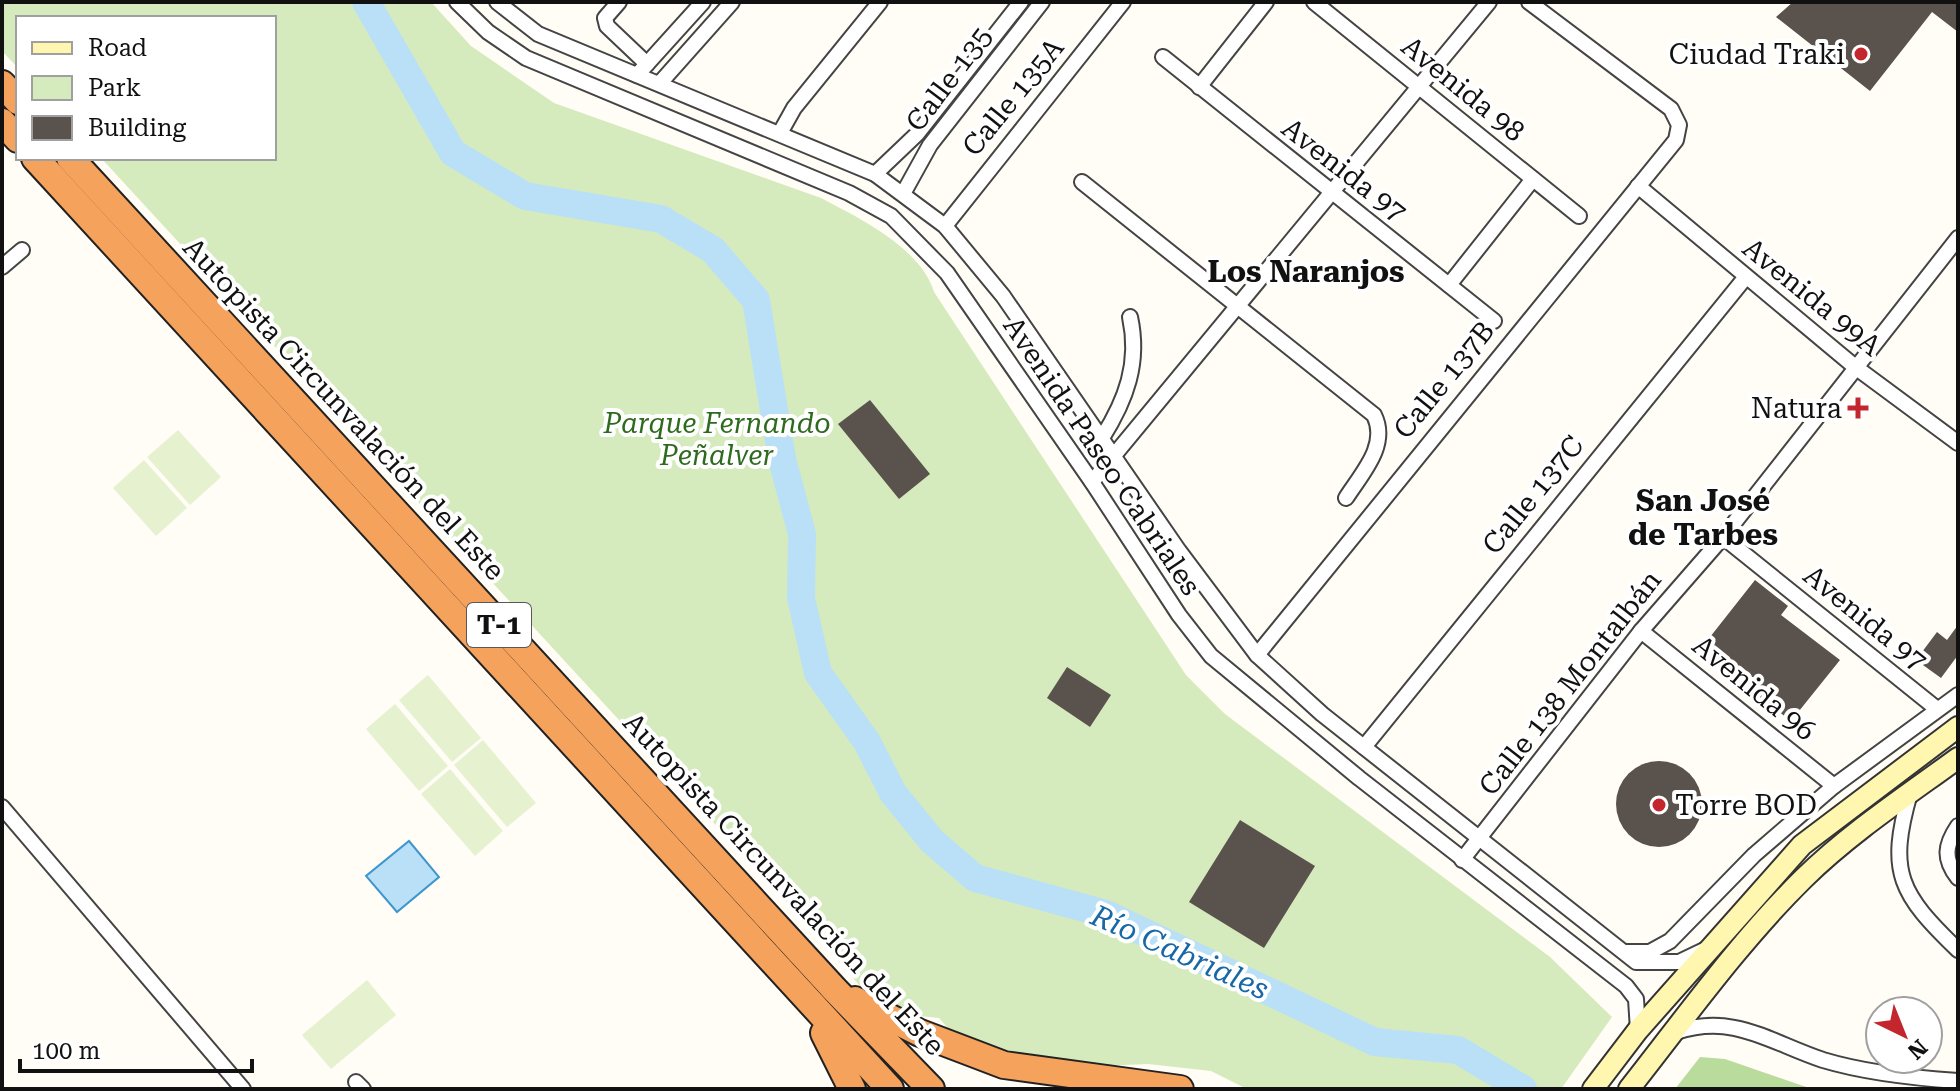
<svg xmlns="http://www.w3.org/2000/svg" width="1960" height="1091" viewBox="0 0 1960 1091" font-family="'Roboto Serif',serif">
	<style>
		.green { fill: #d5ebbd }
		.forest { fill: #b9dc9c }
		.pitch { fill: #e6f2cf }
		.water { fill: #b9e0f7; stroke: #3f96cf; stroke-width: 2 }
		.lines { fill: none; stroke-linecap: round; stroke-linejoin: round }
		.river { stroke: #b9e0f7; stroke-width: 28 }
		.building { fill: #5a524d }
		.street-casing { stroke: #444; stroke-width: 18 }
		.secondary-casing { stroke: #333; stroke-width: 24 }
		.highway-casing { stroke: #222; stroke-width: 30 }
		.street { stroke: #fff; stroke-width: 14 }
		.secondary { stroke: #fff6b0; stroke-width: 20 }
		.highway { stroke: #f5a25d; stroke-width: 26 }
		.poi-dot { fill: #c4262e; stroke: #fff; stroke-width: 3 }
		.labels { text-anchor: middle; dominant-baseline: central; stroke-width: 8; stroke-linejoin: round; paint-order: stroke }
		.shield { fill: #fff; stroke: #585858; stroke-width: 2 }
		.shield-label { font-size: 26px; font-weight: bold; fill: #111 }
		.poi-label { font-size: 28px; fill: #111; stroke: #fff; text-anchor: end }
		.street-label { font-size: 28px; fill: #111; stroke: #fff }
		.park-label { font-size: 28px; font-style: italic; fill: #2f6b1f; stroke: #fff }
		.neighbourhood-label { font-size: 30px; font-weight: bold; fill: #111; stroke: #fff }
		.water-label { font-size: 30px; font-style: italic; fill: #1768a6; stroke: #fff }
	</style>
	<rect width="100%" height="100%" fill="#fffdf5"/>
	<!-- green -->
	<path class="green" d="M2,2H431L471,46L554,103L821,198C859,218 921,248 934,292L1186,675L1225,714L1550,957L1612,1017L1561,1089H1247L1211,1071L1148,1064L1075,1067L1037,1061L959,1041L939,1018L890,1013L867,994L784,899L101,158H274V18H18V68L2,51Z"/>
	<!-- forest -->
	<polygon class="forest" points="1700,1057 1725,1059 1812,1089 1675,1089"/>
	<!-- pitch -->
	<g class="pitch">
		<polygon points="178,430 221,477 190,505 147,457"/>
		<polygon points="144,460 187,508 156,536 113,488"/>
		<polygon points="428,675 481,738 452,762 399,700"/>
		<polygon points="395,704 448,766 419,791 366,729"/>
		<polygon points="483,740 536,803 507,827 454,765"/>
		<polygon points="450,769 503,831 475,856 421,794"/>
		<polygon points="367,980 396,1015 331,1069 302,1035"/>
	</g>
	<!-- water -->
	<polygon class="water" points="409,841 439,877 397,912 366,876"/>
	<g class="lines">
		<!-- river -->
		<polyline class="river" points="366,2 453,153 525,196 661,219 713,250 756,300 782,459 802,534 801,598 818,673 867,742 893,793 932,841 975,878 1106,914 1375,1042 1458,1050 1523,1089"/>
	</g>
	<!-- building -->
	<g class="building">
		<polygon points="1793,2 1958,2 1958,32 1932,12 1870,91 1776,17"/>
		<polygon points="870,400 930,474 899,499 838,424"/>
		<polygon points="1755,580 1788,606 1781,615 1840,660 1791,721 1699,651"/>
		<polygon points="1958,625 1958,655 1941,678 1916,660 1937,632 1947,640"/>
		<polygon points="1067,667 1111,695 1090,727 1047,698"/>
		<circle cx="1659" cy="804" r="43"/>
		<polygon points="1240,820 1315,866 1264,948 1189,902"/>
	</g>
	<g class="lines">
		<!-- street casing -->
		<g class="street-casing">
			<g id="street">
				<polyline points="457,2 488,32 526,58 849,193 891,216 947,273 1092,482 1179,615 1211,656 1359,778 1626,986 1636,999 1638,1030"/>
				<polyline points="497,2 538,34 875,174 945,226 1003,296 1179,551 1257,655 1322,714 1636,962 1679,962 1704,950"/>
				<polyline points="619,2 605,18 607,26 647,64"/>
				<polyline points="1314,2 1579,216"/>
				<polyline points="1163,57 1494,321"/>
				<polyline points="637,75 703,2"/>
				<polyline points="660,83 732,2"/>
				<polyline points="1199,87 1266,2"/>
				<polyline points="780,133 794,108 880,2"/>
				<polyline points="875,174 917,134 1021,2"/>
				<path d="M1082,182L1374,415C1389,445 1362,473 1346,498"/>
				<polyline points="1638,186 1854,366 1958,443"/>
				<polyline points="904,192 930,145 1042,2"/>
				<polyline points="945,226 1123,2"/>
				<polyline points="2,267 22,250"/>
				<polyline points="1449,285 1533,179"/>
				<path d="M1102,438C1126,400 1140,363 1130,317"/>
				<polyline points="1092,482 1489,2"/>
				<polyline points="1723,537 1937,709"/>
				<polyline points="1641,631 1834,786"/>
				<polyline points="1257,655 1676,140 1679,125 1671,109 1529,2"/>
				<polyline points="1364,747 1745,278"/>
				<path d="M1910,793C1887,873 1900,894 1958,950"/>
				<polyline points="2,807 243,1089"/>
				<path d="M1958,826C1945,845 1943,859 1958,878"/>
				<polyline points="1462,860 1641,631 1723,537 1958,238"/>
				<polyline points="1626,952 1650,952 1670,941 1754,855 1834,786 1958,695"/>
				<path d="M1676,1032C1734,1013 1769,1042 1823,1060C1866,1073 1914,1078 1958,1081"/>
				<polyline points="356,1082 363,1089"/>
			</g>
		</g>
		<!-- secondary casing -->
		<g class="secondary-casing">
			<g id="secondary">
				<polyline points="1593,1089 1638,1030 1802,845 1958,727"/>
				<path d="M1629,1089C1685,1018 1739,942 1804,878C1850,833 1906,796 1958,758"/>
			</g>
		</g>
		<!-- highway casing -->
		<g class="highway-casing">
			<g id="highway">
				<polyline points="2,84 18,101"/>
				<polyline points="2,122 18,139"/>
				<polyline points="35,158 890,1089"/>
				<polyline points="70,158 835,990 931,1089"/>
				<polyline points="855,1000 920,1033 1004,1065 1180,1089"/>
				<polyline points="824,1033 852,1089"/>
			</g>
		</g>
		<!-- street -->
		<use href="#street" class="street"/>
		<!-- secondary -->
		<use href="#secondary" class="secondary"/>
		<!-- highway -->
		<use href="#highway" class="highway"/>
	</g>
	<!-- markers -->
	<g class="poi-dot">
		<circle cx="1861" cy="54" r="8"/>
		<path d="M1854 396h8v8h8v8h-8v8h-8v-8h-8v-8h8z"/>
		<circle cx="1659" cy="805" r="8"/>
	</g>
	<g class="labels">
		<!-- shield labels -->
		<rect class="shield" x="467" y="603" width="64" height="44" rx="6"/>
		<g class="shield-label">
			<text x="499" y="625">T-1</text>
		</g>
		<!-- poi labels -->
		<g class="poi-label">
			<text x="1845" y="54">Ciudad Traki</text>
			<text x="1842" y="408">Natura</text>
			<text x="1675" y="805" text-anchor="start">Torre BOD</text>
		</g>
		<!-- street labels -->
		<g class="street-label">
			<text transform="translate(949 79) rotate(-53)">Calle 135</text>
			<text transform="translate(1463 89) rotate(39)">Avenida 98</text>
			<text transform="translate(1013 97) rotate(-51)">Calle 135A</text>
			<text transform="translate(1344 170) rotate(38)">Avenida 97</text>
			<text transform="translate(1812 297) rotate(39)">Avenida 99A</text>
			<text transform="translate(1444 380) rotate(-51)">Calle 137B</text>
			<text transform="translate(344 409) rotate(47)">Autopista Circunvalación del Este</text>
			<text transform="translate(1102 456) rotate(56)">Avenida Paseo Cabriales</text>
			<text transform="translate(1533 495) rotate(-51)">Calle 137C</text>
			<text transform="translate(1865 618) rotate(39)">Avenida 97</text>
			<text transform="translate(1570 683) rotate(-52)">Calle 138 Montalbán</text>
			<text transform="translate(1754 688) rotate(39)">Avenida 96</text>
			<text transform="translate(784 884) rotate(47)">Autopista Circunvalación del Este</text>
		</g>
		<!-- park labels -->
		<g class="park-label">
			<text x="717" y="423">Parque Fernando<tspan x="717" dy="32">Peñalver</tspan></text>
		</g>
		<!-- neighbourhood labels -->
		<g class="neighbourhood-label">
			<text x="1306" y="271">Los Naranjos</text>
			<text x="1703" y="500">San José<tspan x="1703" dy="34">de Tarbes</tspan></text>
		</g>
		<!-- water labels -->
		<g class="water-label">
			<text transform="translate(1180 952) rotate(24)">Río Cabriales</text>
		</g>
	</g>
	<!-- border -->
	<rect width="1960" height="1091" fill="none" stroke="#111111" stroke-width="8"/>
	<!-- legend -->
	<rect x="16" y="16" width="260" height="144" fill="#ffffff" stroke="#a0a0a0" stroke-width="2"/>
	<rect x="32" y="42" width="40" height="12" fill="#fff6b0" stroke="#a0a0a0" stroke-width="2"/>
	<text x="88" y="56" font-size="24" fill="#111111">Road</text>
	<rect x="32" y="76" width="40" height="24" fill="#d5ebbd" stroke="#a0a0a0" stroke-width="2"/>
	<text x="88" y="96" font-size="24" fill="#111111">Park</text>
	<rect x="32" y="116" width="40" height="24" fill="#5a524d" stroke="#a0a0a0" stroke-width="2"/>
	<text x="88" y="136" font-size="24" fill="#111111">Building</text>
	<!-- north arrow -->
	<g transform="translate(1904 1035) rotate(137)"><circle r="38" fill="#ffffff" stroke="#a0a0a0" stroke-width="2"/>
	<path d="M0-6L14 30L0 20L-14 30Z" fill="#c4262e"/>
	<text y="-12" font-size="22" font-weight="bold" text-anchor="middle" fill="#111111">N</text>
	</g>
	<!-- scale -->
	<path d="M20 1059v12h232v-12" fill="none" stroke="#111111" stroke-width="4"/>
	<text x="32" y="1059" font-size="24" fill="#111111" stroke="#ffffff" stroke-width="6" paint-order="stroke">100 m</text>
</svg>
